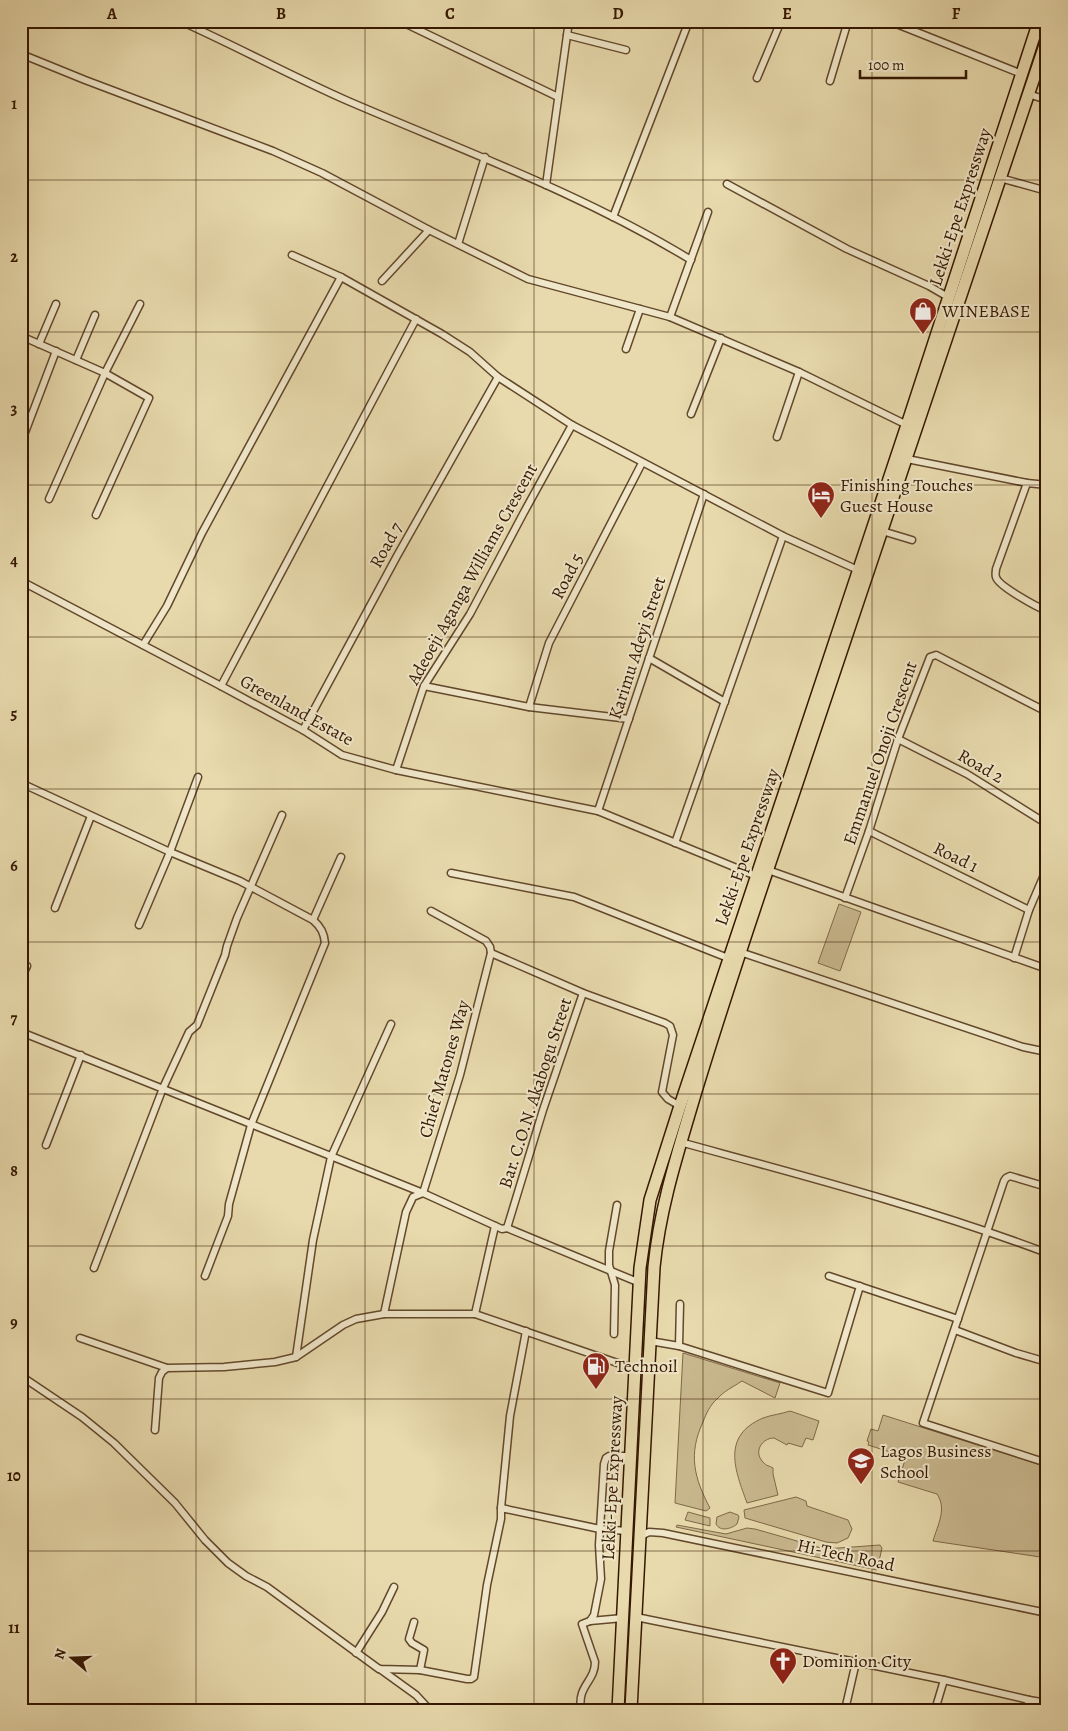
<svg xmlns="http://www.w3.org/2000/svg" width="1068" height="1731" viewBox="0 0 1068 1731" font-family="Alegreya,serif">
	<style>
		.green { fill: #cab990; stroke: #806848 }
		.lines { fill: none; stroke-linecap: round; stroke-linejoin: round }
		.street-casing { stroke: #62482b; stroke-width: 9 }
		.highway-casing { stroke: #351700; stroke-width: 14 }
		.street { stroke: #f0e7ca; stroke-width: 6 }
		.highway { stroke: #e8daad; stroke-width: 11 }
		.grid { fill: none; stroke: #351700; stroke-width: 1; stroke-opacity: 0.55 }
		.labels { text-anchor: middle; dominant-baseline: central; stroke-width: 4; stroke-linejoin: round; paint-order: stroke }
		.street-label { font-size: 18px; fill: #351700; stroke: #f0e7ca }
		.poi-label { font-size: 18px; fill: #351700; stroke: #f0e7ca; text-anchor: start }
		.neatline { fill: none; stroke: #351700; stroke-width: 2 }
		.grid-label { font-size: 16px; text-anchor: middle; font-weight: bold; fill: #351700 }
	</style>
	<rect width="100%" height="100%" fill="#e8daad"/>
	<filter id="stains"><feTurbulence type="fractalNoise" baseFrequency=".004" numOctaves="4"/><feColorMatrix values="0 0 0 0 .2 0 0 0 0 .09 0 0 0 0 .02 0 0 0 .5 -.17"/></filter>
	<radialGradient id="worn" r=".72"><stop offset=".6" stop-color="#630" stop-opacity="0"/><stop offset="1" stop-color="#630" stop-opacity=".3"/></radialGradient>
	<!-- green -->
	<g class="green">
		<polygon points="839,904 861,912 840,971 818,963"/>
		<path d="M683,1353L780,1383L775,1398L742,1381C733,1387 724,1391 717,1399C710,1405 706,1414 703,1422C688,1454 694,1478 710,1508L706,1511L675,1503Z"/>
		<path d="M790,1411L819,1421L813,1440L806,1438L802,1447L788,1443L787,1445L774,1438C762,1438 753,1452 763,1462C766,1466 770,1466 773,1468V1474L778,1495L747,1503C735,1470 721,1436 763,1418C771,1415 781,1414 790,1411Z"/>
		<path d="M883,1415L1047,1467V1558L933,1541C938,1524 947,1509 937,1494L898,1482L906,1457L868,1445L869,1442L867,1441L871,1429L878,1431Z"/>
		<polygon points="796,1497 806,1501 807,1506 848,1520 852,1529 848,1538 837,1543 826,1542 745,1518 744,1510"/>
		<polygon points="688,1512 710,1518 710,1526 685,1520"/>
		<path d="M730,1512L738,1515L739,1517L737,1524C731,1529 720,1532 716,1524L717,1517Z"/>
		<polygon points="677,1525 726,1534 747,1528 755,1529 825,1549 880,1545 882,1548 877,1570 676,1527"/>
	</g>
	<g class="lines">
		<!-- street casing -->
		<g class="street-casing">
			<g id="street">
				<path d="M180,21C236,46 291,76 348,101C464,151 583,194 691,260"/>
				<polyline points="400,21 558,97"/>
				<polyline points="889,21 1022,74"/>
				<polyline points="567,35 626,50"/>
				<polyline points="21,54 85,80 273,151 322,173 429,230 528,279 670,317 799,372 907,425"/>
				<polyline points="757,78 781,21"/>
				<polyline points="830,81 848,21"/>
				<polyline points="1028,94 1047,100"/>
				<polyline points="1000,178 1047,191"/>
				<polyline points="727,184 847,249 929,286 948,297"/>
				<polyline points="546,185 569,21"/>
				<polyline points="613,217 689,21"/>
				<polyline points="458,244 485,157"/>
				<polyline points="292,255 341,277 442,334 470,352 498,377 572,425 783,536 858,570"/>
				<polyline points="382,281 429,230"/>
				<polyline points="21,286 24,280"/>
				<polyline points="670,317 708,212"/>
				<polyline points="416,319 221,686 303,730 342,755 396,770 598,811 756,876"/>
				<polyline points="21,336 105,373 149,398 96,515"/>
				<polyline points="39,344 56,304"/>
				<polyline points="626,349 640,309"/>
				<polyline points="76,360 95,315"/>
				<polyline points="691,414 721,338"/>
				<polyline points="777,437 799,372"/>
				<polyline points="21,443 56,351"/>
				<polyline points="907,459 1027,483 1047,485"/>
				<path d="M1027,483L996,569C996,571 995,575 996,577C998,586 1037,607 1047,611"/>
				<polyline points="49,499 105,373 140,304"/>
				<polyline points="21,513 24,509"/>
				<polyline points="882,531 912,540"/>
				<polyline points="21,581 221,686"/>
				<polyline points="143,645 167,606 202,533 341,277"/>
				<polyline points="649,658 725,702"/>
				<polyline points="424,686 529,707 629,719"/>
				<polyline points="529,707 549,643 642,463"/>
				<polyline points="303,730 397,556 498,377"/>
				<polyline points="898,739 967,774 1047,824"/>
				<polyline points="396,770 424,686 470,614 523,514 572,425"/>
				<path d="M21,783L170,852L240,881L313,920C321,927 324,933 325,943L251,1125L229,1204L228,1216L205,1276"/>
				<polyline points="598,811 704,494"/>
				<polyline points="869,831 1029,910"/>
				<polyline points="675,843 783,536"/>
				<polyline points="768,870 1047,969"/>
				<polyline points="451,873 574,897 728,958"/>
				<polyline points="845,898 869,831 898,739 930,657 936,655 1047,712"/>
				<polyline points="55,908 91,816"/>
				<polyline points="431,911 486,941 490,947 491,953 583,993 665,1023 670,1026 673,1035 662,1092 668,1099 680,1106"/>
				<polyline points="313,920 341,857"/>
				<polyline points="139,925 170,852 198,777"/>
				<polyline points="740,952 1023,1047 1047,1052"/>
				<polyline points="1014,958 1029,910 1047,868"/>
				<polyline points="21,978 27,966"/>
				<polyline points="21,1032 423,1193 502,1229 507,1228 640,1283"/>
				<path d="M680,1142C804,1176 927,1208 1047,1253"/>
				<polyline points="46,1145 81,1055"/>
				<polyline points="1047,1187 1010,1176 1006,1178 1004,1181 923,1423 1047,1463"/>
				<polyline points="507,1228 543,1110 583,993"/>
				<polyline points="94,1268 163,1088 189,1032 197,1025 225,955 227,946 237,918 282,815"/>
				<polyline points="829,1276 958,1319"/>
				<polyline points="384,1314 406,1212 413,1197 423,1193 460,1075 491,953"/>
				<polyline points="475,1314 495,1226"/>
				<polyline points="955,1330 1016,1353 1047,1362"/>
				<polyline points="614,1334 615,1285 609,1265 609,1251 617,1205"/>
				<polyline points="80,1338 167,1368"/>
				<polyline points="650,1341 679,1346 828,1393 860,1286"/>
				<polyline points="679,1346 680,1304"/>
				<polyline points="296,1357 313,1240 331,1157 391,1024"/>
				<path d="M21,1376L82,1417L114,1443L175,1503L205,1540L228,1563L246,1576L267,1587L379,1669L420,1670L467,1679H471L474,1677L487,1585L501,1519V1508L600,1529L599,1545L601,1579L594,1615L590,1621L582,1624L595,1662C595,1682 577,1685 581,1710"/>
				<polyline points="155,1430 159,1378 162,1372 167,1368 224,1367 275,1362 296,1357 343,1325 356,1319 384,1314 475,1314 635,1369"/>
				<polyline points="501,1508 510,1416 526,1331"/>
				<polyline points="627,1531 600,1529 604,1464 606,1458 609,1456 631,1456"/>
				<polyline points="641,1536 649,1532 663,1533 1047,1613"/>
				<polyline points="636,1617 944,1680 1029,1700 1026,1710"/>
				<polyline points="590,1621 623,1618"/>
				<polyline points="414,1622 409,1639 412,1643 424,1650 420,1670"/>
				<polyline points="356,1653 382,1612 394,1587"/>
				<polyline points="380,1669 416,1695 430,1710"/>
				<polyline points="1029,1700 1047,1703"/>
				<polyline points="845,1710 856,1662"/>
				<polyline points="935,1710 944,1680"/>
			</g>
		</g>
		<!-- highway casing -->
		<g class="highway-casing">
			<g id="highway">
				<polyline points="618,1710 640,1268 650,1200 680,1106 907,425 1039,21"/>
				<path d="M631,1710L654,1267C660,1206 679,1149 696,1091C726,993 758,897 791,801C877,547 962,293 1047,39"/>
			</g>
		</g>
		<!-- street -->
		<use href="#street" class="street"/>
		<!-- highway -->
		<use href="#highway" class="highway"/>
	</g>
	<!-- grid -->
	<path class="grid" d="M196,21V1710M365,21V1710M534,21V1710M703,21V1710M872,21V1710M21,180H1047M21,332H1047M21,485H1047M21,637H1047M21,789H1047M21,942H1047M21,1094H1047M21,1246H1047M21,1399H1047M21,1551H1047"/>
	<!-- icons -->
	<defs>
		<g id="shop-pin" transform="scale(1.4375)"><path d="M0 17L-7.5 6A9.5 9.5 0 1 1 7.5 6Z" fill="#8f2418" stroke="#f0e7ca"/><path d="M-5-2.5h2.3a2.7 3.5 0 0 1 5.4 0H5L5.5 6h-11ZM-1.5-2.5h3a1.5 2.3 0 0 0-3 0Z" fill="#fff"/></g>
		<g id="hotel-pin" transform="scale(1.4375)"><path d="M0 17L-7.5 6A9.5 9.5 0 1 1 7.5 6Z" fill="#8f2418" stroke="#f0e7ca"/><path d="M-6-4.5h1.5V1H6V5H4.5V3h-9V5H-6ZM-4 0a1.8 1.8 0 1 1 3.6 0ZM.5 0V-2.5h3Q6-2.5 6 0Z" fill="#fff"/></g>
		<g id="fuel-pin" transform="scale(1.4375)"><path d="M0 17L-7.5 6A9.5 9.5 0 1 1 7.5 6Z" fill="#8f2418" stroke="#f0e7ca"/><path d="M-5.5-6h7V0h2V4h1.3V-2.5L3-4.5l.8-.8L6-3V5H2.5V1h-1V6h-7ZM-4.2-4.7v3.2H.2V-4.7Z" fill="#fff"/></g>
		<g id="university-pin" transform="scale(1.4375)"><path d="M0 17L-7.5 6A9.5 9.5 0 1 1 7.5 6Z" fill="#8f2418" stroke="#f0e7ca"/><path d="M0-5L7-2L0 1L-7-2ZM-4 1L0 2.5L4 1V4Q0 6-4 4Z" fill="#fff"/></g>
		<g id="church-pin" transform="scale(1.4375)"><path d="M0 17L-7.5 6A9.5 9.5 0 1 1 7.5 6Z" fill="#8f2418" stroke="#f0e7ca"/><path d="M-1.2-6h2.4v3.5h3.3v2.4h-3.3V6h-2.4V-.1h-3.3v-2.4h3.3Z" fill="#fff"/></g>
	</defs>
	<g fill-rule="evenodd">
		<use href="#shop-pin" x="923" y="311"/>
		<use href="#hotel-pin" x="821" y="495"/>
		<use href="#fuel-pin" x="596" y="1366"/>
		<use href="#university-pin" x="861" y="1461"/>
		<use href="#church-pin" x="783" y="1661"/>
	</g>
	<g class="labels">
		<!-- street labels -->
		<g class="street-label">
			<text transform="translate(960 207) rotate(-72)">Lekki-Epe Expressway</text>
			<text transform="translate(386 545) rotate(-61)">Road 7</text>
			<text transform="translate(472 574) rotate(-61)">Adeoeji Aganga Williams Crescent</text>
			<text transform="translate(567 576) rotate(-63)">Road 5</text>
			<text transform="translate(637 648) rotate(-72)">Karimu Adeyi Street</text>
			<text transform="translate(297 710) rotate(29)">Greenland Estate</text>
			<text transform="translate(880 753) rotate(-71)">Emmanuel Onoji Crescent</text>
			<text transform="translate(981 766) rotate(30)">Road 2</text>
			<text transform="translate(747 847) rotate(-71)">Lekki-Epe Expressway</text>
			<text transform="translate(956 857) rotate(26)">Road 1</text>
			<text transform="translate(444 1069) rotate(-74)">Chief Matones Way</text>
			<text transform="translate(535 1093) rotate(-72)">Bar. C.O.N. Akabogu Street</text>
			<text transform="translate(612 1478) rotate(-87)">Lekki-Epe Expressway</text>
			<text transform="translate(846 1555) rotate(12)">Hi-Tech Road</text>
		</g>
		<!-- poi labels -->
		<g class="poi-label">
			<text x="942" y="311">WINEBASE</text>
			<text x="840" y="485">Finishing Touches<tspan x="840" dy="21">Guest House</tspan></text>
			<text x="615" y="1366">Technoil</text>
			<text x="880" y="1451">Lagos Business<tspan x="880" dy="21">School</tspan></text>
			<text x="802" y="1661">Dominion City</text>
		</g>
	</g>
	<!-- margin -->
	<rect width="1068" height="1731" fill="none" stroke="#e8daad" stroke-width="55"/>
	<!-- north arrow -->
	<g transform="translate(72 1658) rotate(289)" stroke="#f0e7ca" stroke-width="4" paint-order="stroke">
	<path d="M0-4L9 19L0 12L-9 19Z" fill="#351700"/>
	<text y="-8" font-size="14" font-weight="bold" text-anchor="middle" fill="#351700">N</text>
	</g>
	<!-- scale -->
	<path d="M860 70v8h106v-8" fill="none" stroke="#351700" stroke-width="2.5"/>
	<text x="868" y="70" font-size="15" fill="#351700" stroke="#f0e7ca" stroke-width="4" paint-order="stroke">100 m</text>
	<rect x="28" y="28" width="1012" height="1676" class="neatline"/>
	<g class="grid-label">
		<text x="112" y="19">A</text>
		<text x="281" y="19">B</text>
		<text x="450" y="19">C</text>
		<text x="618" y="19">D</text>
		<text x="787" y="19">E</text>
		<text x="956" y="19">F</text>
		<text x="14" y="109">1</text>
		<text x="14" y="262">2</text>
		<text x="14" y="414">3</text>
		<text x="14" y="566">4</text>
		<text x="14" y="719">5</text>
		<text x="14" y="871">6</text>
		<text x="14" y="1024">7</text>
		<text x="14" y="1176">8</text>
		<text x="14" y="1328">9</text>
		<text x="14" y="1481">10</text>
		<text x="14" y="1633">11</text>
	</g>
	<rect width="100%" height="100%" filter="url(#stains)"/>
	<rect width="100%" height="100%" fill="url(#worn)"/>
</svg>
